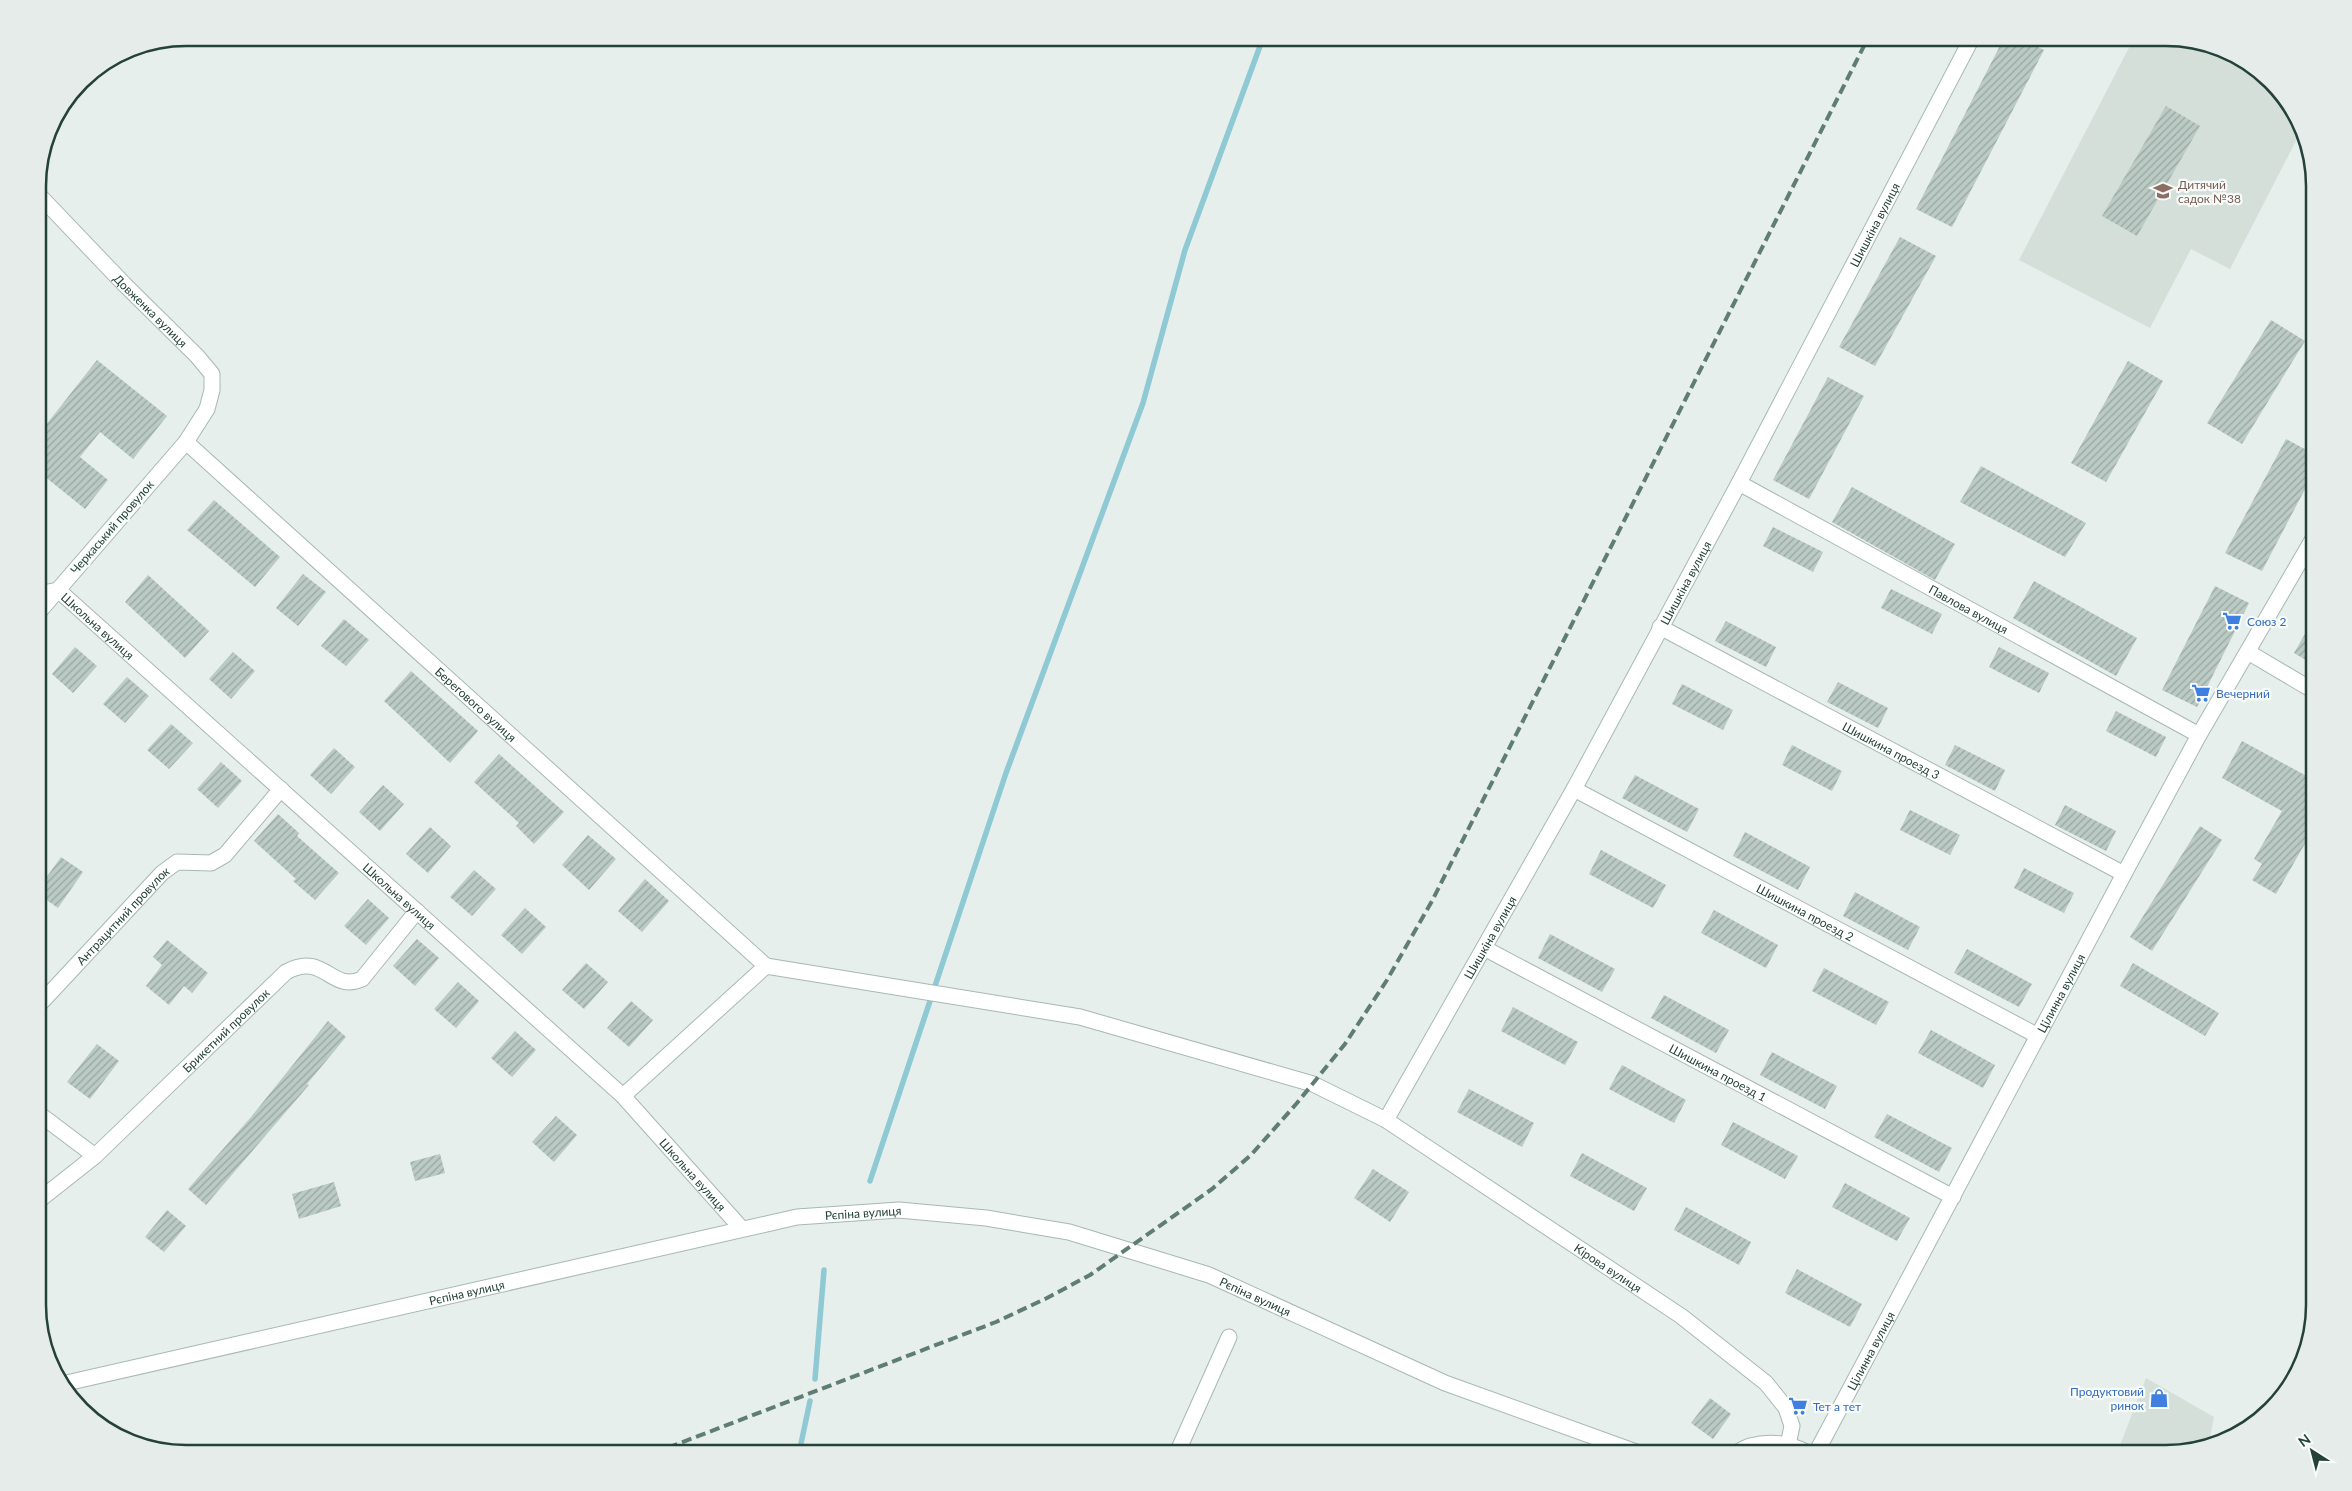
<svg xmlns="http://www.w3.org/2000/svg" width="2352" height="1491" viewBox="0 0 2352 1491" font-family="Lato,sans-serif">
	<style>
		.built { fill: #d4dfda }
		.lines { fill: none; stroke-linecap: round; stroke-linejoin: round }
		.stream { stroke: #8ec9d4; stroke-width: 5.5 }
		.building { fill: url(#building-hatch) }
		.minor-casing { stroke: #a8b8b2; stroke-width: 17 }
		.minor { stroke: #fff; stroke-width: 15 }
		.rail { stroke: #5f7d75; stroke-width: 4; stroke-dasharray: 10 5; stroke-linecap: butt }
		.labels { text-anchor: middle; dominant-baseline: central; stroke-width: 4.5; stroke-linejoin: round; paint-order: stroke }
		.education-label { font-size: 12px; fill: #785e54; stroke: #f7fbf9; text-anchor: start }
		.street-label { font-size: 12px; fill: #24423a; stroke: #f7fbf9 }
		.shop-label { font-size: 12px; fill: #366cbe; stroke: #f7fbf9; text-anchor: start }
		.rim { fill: none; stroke: #24423a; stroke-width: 2.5 }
	</style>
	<defs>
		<pattern id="building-hatch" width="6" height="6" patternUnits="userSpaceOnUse" patternTransform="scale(1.25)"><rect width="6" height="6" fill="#bbcac4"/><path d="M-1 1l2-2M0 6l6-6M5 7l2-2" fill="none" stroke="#98a6a0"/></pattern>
	</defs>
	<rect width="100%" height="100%" fill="#e6efeb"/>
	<!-- built -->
	<g class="built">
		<polygon points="2134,38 2166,38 2190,41 2263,78 2295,112 2300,133 2230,269 2191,249 2150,328 2019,260"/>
		<polygon points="2146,1378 2214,1417 2209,1442 2166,1453 2117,1453"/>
	</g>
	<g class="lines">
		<!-- stream -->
		<g class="stream">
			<polyline points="870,1181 1006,773 1143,403 1185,250 1263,38"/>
			<polyline points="815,1379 824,1270"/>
			<polyline points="799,1453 810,1401"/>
		</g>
	</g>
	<!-- building -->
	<g class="building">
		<polygon points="2004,38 2019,38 2044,50 1952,227 1916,209"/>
		<polygon points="2166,106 2200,126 2137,236 2102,216"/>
		<polygon points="1900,237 1936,256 1875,366 1839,347"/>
		<polygon points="2271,320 2305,341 2242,444 2207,423"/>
		<polygon points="97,360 167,416 133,459 100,432 80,457 108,480 85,509 38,471 38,435"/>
		<polygon points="2128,361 2163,381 2106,482 2071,463"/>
		<polygon points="1828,377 1864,396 1809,499 1773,480"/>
		<polygon points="2286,439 2314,454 2314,472 2262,571 2225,553"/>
		<polygon points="1981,466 2086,523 2065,557 1960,502"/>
		<polygon points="1852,487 1955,544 1935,580 1832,522"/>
		<polygon points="214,500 280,557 255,587 187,530"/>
		<polygon points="1773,527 1823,552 1813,572 1763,546"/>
		<polygon points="303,574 326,592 298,626 276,608"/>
		<polygon points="148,575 209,631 185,658 125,602"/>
		<polygon points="2034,581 2137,638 2116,676 2013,618"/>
		<polygon points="2215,586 2249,603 2197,707 2162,690"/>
		<polygon points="1891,589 1942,614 1932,634 1881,608"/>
		<polygon points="2314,618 2314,665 2294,653"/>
		<polygon points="344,619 369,640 346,666 321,646"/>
		<polygon points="1726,621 1776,647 1766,667 1715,641"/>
		<polygon points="75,647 97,666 73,693 52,674"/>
		<polygon points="1999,647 2049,673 2039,693 1989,667"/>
		<polygon points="233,652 255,671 231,699 209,679"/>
		<polygon points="411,671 478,731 450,763 384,701"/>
		<polygon points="127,677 149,696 125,723 103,704"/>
		<polygon points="1838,682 1888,708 1878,728 1827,702"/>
		<polygon points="1682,684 1733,710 1723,730 1672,704"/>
		<polygon points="2116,711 2166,737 2156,757 2106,731"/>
		<polygon points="171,724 193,743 169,769 147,750"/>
		<polygon points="2242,741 2314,780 2314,828 2276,894 2252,880 2262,864 2254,859 2282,811 2222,778"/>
		<polygon points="1792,745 1842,771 1832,791 1782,765"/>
		<polygon points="1955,745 2005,770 1995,791 1945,765"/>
		<polygon points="334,748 355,767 331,794 310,775"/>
		<polygon points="499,754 564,812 534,844 516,826 519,823 474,782"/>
		<polygon points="221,762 242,781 218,808 197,789"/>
		<polygon points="1635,775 1699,809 1687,832 1622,798"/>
		<polygon points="383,785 404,804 380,831 359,812"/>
		<polygon points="2065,805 2116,831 2106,851 2055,825"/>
		<polygon points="1910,810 1960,835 1950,855 1900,830"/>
		<polygon points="278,814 299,833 297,836 339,873 315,900 293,881 296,879 254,841"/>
		<polygon points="2200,826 2222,840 2152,951 2130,937"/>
		<polygon points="430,827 451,846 428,873 406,854"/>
		<polygon points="1745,832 1810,867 1798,890 1733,856"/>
		<polygon points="588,835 616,859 589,890 562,865"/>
		<polygon points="1601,850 1666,885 1653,908 1589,874"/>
		<polygon points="61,857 83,872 58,908 38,894 38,889"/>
		<polygon points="2024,868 2074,893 2064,913 2014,888"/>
		<polygon points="474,870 496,889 472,916 450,897"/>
		<polygon points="645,879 669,901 642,932 618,911"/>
		<polygon points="1855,892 1920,927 1908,950 1843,916"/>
		<polygon points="368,899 389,918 366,945 344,926"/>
		<polygon points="525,908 546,927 522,954 501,935"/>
		<polygon points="1714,910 1778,945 1766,968 1701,933"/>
		<polygon points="1550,934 1615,969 1602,992 1538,958"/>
		<polygon points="417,939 439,958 415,986 393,966"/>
		<polygon points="167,940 208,973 192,993 184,986 169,1005 146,986 162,965 153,957"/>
		<polygon points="1967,949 2032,984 2019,1007 1954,973"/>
		<polygon points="586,963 608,982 584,1009 562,990"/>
		<polygon points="2133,963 2219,1013 2205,1036 2120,986"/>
		<polygon points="1824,968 1889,1002 1876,1025 1812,991"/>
		<polygon points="458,982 479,1001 456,1028 434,1009"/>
		<polygon points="1664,995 1729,1030 1716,1053 1651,1018"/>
		<polygon points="631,1001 653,1020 629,1047 607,1028"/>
		<polygon points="1513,1007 1578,1042 1565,1065 1501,1031"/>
		<polygon points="328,1021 346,1037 307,1084 309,1085 206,1205 188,1189 251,1117"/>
		<polygon points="1931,1030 1995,1065 1983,1088 1918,1053"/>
		<polygon points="515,1031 536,1050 512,1077 491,1058"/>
		<polygon points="97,1044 119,1061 90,1099 67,1082"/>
		<polygon points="1772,1052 1837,1086 1825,1109 1760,1075"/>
		<polygon points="1622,1065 1686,1100 1674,1123 1609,1089"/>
		<polygon points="1469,1089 1534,1123 1522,1147 1457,1112"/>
		<polygon points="1887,1114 1952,1148 1939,1172 1874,1137"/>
		<polygon points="556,1116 577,1135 554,1162 532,1142"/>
		<polygon points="1733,1122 1798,1156 1785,1179 1721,1145"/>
		<polygon points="1582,1153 1647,1188 1634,1211 1570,1176"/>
		<polygon points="440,1154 445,1173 415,1181 410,1162"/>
		<polygon points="1373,1169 1409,1192 1390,1222 1354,1198"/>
		<polygon points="334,1182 341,1206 299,1219 292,1194"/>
		<polygon points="1845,1183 1910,1218 1897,1241 1832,1207"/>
		<polygon points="1686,1207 1751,1242 1739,1265 1674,1230"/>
		<polygon points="167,1210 186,1226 164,1252 145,1237"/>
		<polygon points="1797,1269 1862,1304 1850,1327 1785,1293"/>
		<polygon points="1710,1398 1731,1414 1713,1439 1691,1423"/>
	</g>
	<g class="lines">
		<!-- minor casing -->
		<g class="minor-casing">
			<g id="minor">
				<path id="s1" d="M38,194L124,284L197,356L212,374V390L207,409L186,442L38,613"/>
				<path id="s2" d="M186,442L766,966"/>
				<path id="s3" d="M1739,483L2199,735"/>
				<path id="s4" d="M38,594L58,590L623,1096L742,1229"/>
				<path id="s5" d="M1660,627L2124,874"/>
				<polyline points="2248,652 2314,691"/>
				<path id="s6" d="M1574,789L2038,1036"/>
				<path id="s7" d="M1484,948L1953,1197"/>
				<path id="s8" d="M38,1006L162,873L177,862L211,863L225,855L281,789"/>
				<path id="s9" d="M623,1096L766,966L1080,1017L1313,1084L1386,1120L1681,1316L1766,1383L1786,1408L1792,1426L1788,1445"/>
				<polyline points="38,1113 95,1156"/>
				<path id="s10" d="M1386,1120L1574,789L1739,483L1972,38"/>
				<path id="s11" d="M38,1201L95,1156L286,972C325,951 330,993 362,979L417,911"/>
				<path id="s12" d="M62,1384L797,1217L899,1210L986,1218L1069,1232L1209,1275L1445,1383L1639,1453"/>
				<polyline points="1177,1453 1229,1337"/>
				<path d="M1736,1453C1757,1439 1786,1441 1808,1453"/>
				<path id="s13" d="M1816,1453L2124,874L2199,735L2314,537"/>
			</g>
		</g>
		<!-- minor -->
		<use href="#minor" class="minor"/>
		<!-- rail -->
		<polyline class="rail" points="654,1453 996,1322 1047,1298 1090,1275 1212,1189 1251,1155 1297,1103 1345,1044 1387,980 1432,901 1868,38"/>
	</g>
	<!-- icons -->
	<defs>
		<g id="school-bare" transform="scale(1.5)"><path d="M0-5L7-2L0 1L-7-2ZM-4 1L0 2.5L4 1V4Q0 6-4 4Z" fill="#8d6e63" stroke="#f7fbf9" stroke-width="2.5" paint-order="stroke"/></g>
		<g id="supermarket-bare" transform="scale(1.5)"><path d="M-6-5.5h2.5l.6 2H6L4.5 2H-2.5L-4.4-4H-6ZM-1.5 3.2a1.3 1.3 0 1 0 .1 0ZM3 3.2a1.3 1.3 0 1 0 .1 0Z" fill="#3f7fe0" stroke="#f7fbf9" stroke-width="2.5" paint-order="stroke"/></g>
		<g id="shop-bare" transform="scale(1.5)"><path d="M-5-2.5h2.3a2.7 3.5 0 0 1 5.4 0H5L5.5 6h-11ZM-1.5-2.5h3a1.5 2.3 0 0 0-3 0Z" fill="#3f7fe0" stroke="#f7fbf9" stroke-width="2.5" paint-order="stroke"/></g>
	</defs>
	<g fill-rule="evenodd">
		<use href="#school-bare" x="2163" y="191"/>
		<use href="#supermarket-bare" x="2232" y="621"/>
		<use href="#supermarket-bare" x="2201" y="693"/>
		<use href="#shop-bare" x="2159" y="1398"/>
		<use href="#supermarket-bare" x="1798" y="1406"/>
	</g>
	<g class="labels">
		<!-- education labels -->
		<g class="education-label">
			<text x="2178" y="184">Дитячий<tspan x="2178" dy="14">садок №38</tspan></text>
		</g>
		<!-- street labels -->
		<g class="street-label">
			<text stroke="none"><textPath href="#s10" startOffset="1020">Шишкіна вулиця</textPath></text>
			<text stroke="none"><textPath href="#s1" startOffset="162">Довженка вулиця</textPath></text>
			<text transform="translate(112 527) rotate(-49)">Черкаський провулок</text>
			<text stroke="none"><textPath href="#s10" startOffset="615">Шишкіна вулиця</textPath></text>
			<text stroke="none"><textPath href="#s3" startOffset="262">Павлова вулиця</textPath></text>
			<text stroke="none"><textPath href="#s4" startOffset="74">Школьна вулиця</textPath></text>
			<text stroke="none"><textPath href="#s2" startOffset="391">Берегового вулиця</textPath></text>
			<text stroke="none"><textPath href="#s5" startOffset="262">Шишкина проезд 3</textPath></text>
			<text stroke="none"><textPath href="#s4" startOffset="479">Школьна вулиця</textPath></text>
			<text stroke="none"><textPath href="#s6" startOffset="262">Шишкина проезд 2</textPath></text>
			<text stroke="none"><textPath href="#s8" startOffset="124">Антрацитний провулок</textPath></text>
			<text stroke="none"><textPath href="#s10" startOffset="210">Шишкіна вулиця</textPath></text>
			<text stroke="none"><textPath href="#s13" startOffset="521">Цілинна вулиця</textPath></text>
			<text stroke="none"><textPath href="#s11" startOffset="254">Брикетний провулок</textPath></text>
			<text stroke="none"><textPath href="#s7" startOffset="265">Шишкина проезд 1</textPath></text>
			<text stroke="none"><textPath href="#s4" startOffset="884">Школьна вулиця</textPath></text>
			<text stroke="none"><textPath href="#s12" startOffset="820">Рєпіна вулиця</textPath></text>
			<text stroke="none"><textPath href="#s9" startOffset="1102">Кірова вулиця</textPath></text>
			<text stroke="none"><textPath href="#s12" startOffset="415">Рєпіна вулиця</textPath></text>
			<text stroke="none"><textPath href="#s12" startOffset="1225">Рєпіна вулиця</textPath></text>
			<text stroke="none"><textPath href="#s13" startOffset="116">Цілинна вулиця</textPath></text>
		</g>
		<!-- shop labels -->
		<g class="shop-label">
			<text x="2247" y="621">Союз 2</text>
			<text x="2216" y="693">Вечерний</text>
			<text x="2144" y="1391" text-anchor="end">Продуктовий<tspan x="2144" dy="14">ринок</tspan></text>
			<text x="1813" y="1406">Тет а тет</text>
		</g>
	</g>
	<!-- crop -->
	<path d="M0 0H2352V1491H0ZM186 46H2166A140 140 0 0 1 2306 186V1305A140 140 0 0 1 2166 1445H186A140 140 0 0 1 46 1305V186A140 140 0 0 1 186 46Z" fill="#e6ecea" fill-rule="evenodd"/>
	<path class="rim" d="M186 46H2166A140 140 0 0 1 2306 186V1305A140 140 0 0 1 2166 1445H186A140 140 0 0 1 46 1305V186A140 140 0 0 1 186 46Z"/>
	<!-- north arrow -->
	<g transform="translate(2312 1451) rotate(324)" stroke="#f7fbf9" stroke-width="4" paint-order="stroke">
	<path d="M0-4L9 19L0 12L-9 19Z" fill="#24423a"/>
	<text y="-8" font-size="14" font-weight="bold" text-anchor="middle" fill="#24423a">N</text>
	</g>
</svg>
